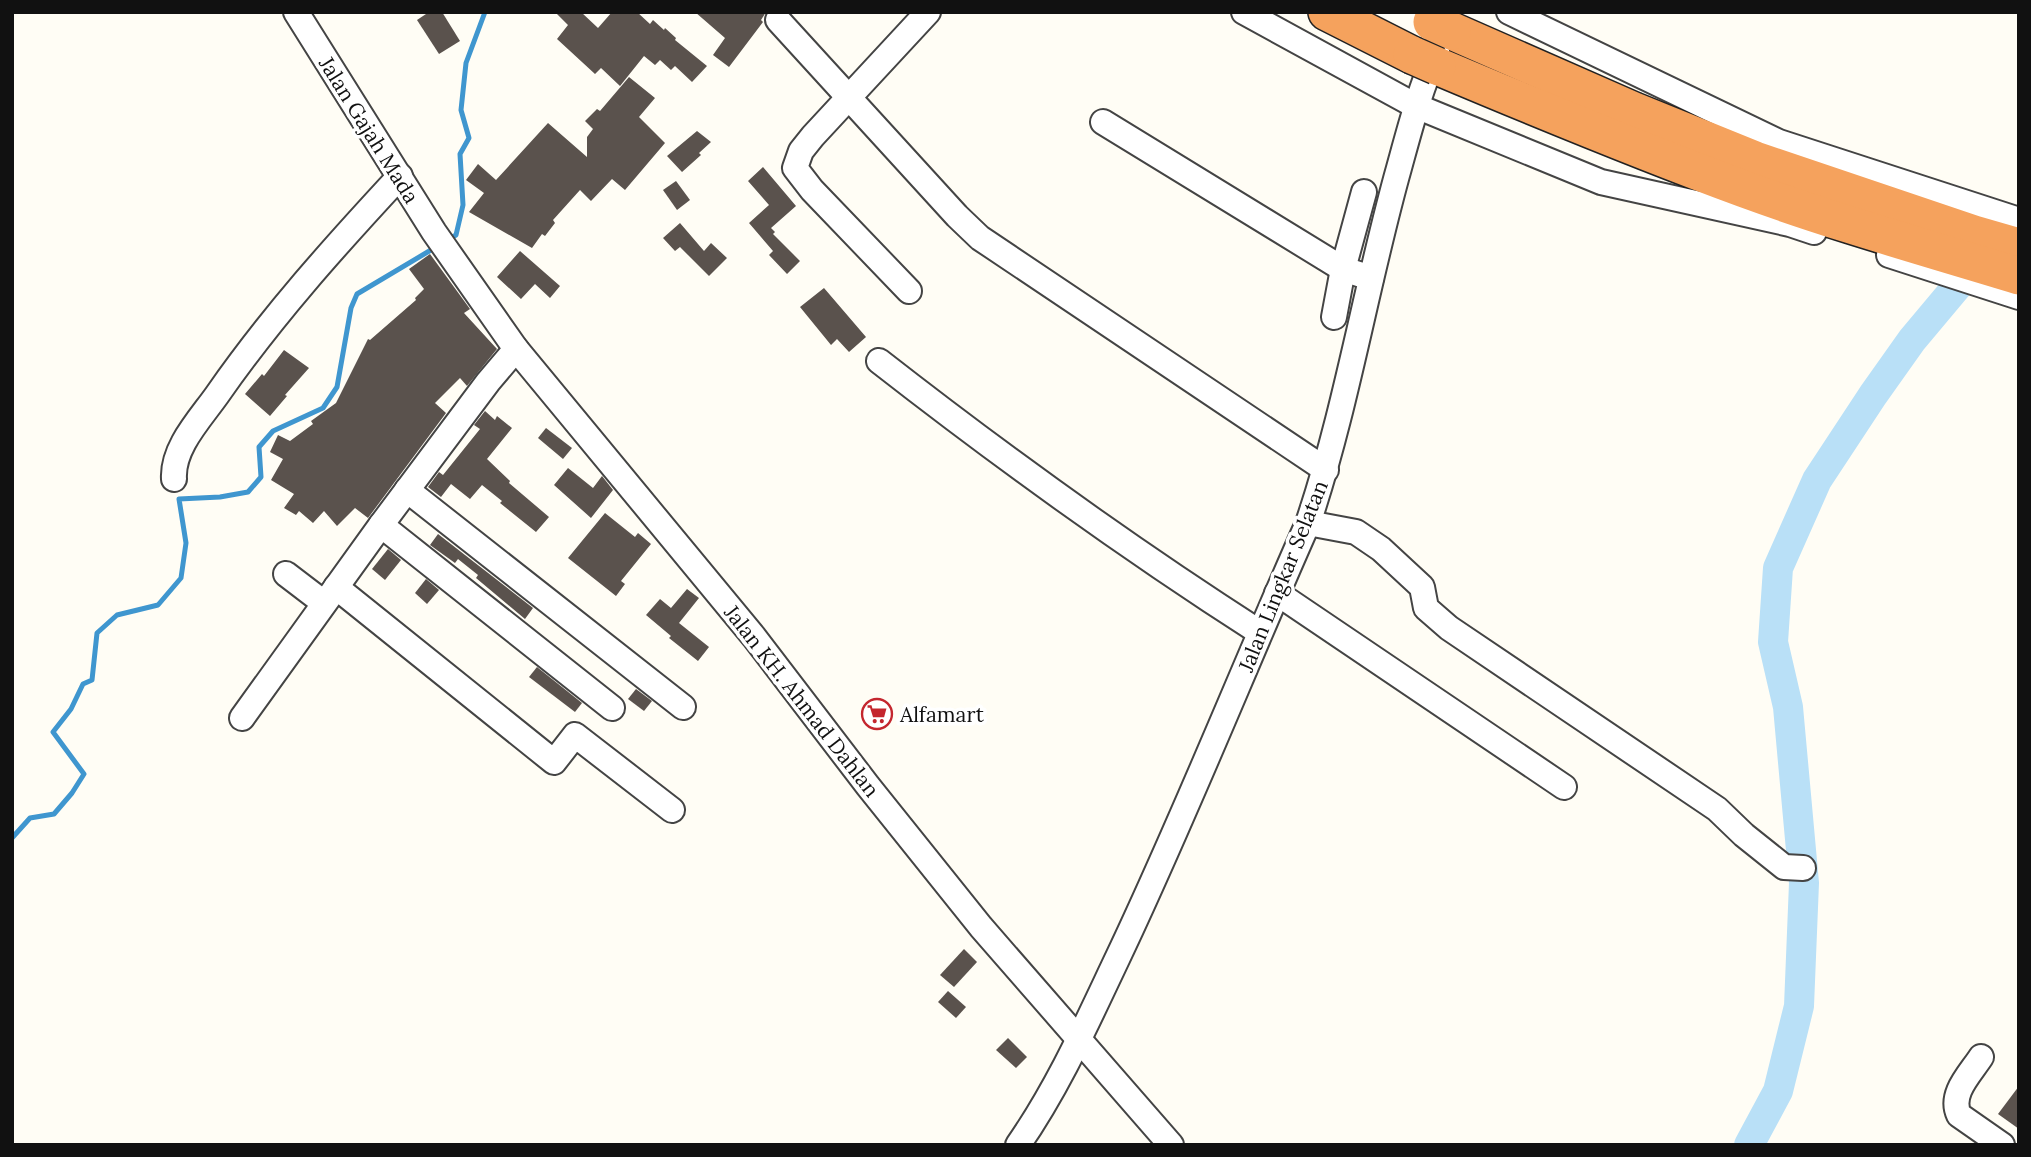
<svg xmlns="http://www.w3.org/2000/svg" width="2031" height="1157" viewBox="0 0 2031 1157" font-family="Lora,serif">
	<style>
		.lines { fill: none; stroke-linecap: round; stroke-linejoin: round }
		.stream { stroke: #3f96cf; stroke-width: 5 }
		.river { stroke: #b9e0f7; stroke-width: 30 }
		.building { fill: #5a524d }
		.minor-casing { stroke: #444; stroke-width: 28 }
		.highway-casing { stroke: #222; stroke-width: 40 }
		.minor { stroke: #fff; stroke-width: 24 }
		.highway { stroke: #f5a25d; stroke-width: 37 }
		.highway-bridge-casing { stroke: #222; stroke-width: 40; stroke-linecap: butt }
		.highway-bridge { stroke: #f5a25d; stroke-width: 37 }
		.labels { text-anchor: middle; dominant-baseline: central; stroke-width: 7; stroke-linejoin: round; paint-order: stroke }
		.street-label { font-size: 21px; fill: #111; stroke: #fff }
		.poi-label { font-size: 21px; fill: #111; stroke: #fff; text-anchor: start }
	</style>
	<rect width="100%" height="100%" fill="#fffdf5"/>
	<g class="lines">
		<!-- stream -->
		<g class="stream">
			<polyline points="447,240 456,235 463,205 460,154 469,138 461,110 466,63 485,12"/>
			<polyline points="12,838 30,818 54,814 72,793 84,774 53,732 71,709 83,684 92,680 97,633 117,615 158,605 181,578 186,543 179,499 220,497 248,492 261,477 259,447 273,431 323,408 337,387 351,308 357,294 436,247"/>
		</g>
		<!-- river -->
		<polyline class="river" points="1749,1145 1778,1091 1799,1006 1804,883 1788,707 1773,642 1778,568 1817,480 1873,395 1912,340 1969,272 1984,262"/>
	</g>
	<!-- building -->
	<g class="building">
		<polygon points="429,12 442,12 460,41 439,54 417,20"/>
		<polygon points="555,12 581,12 598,28 612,12 637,12 650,24 653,20 664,30 665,28 676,38 675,40 707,66 692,82 675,66 671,70 660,60 655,65 644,56 620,86 601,68 595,74 557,39 568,25"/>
		<polygon points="695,12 766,12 761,20 763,22 729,67 713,55 725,38"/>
		<polygon points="629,77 655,98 639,117 665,143 625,190 612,179 591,201 580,190 553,220 555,223 545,236 542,234 532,248 469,212 484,193 466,180 478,164 496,180 548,123 587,157 587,137 593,129 585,121 597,109 600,111"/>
		<polygon points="697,131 711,142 699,153 701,155 682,172 667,156"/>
		<polygon points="763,167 796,206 771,228 775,232 773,234 800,261 787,274 769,255 773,251 749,223 769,205 748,181"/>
		<polygon points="676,181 690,200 677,210 663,190"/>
		<polygon points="680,223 704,251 711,243 727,258 709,276 680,247 675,251 663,238"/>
		<polygon points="520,251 560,286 550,298 535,284 521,299 497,277"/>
		<polygon points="430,254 470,309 464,313 497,349 467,386 460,378 435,403 446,413 368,518 355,508 337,526 324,511 313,523 299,511 296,515 284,508 294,494 271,480 283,459 270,452 278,435 290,441 313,424 311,421 336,403 368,339 370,340 416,300 415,298 424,289 409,269"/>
		<polygon points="824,288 866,337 849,352 837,339 831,345 800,307"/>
		<polygon points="284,350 309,368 285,395 287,396 270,416 245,394 262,374 264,376"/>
		<polygon points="485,411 495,420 497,416 512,428 487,459 510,481 509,483 549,517 536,532 500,503 502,501 482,485 470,499 451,484 441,497 428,487 439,472 443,475 480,429 474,425"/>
		<polygon points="546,428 572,448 563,459 538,438"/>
		<polygon points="568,468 593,488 602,476 613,490 591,518 554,485"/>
		<polygon points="605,513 635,537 638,533 651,544 621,581 625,584 616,596 568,558"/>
		<polygon points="438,534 533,608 525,619 476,578 478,575 458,559 455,563 430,545"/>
		<polygon points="388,549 401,560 385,580 372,569"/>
		<polygon points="426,579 439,590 427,604 415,593"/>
		<polygon points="687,589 699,598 679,623 709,647 698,661 669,638 671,636 646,615 660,599 671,608"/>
		<polygon points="537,667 582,703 575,712 529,677"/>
		<polygon points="636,689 652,701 644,711 628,699"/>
		<polygon points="964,949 977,962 954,987 940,975"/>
		<polygon points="948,991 966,1007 956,1018 938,1002"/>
		<polygon points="1008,1038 1027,1057 1016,1068 996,1050"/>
		<polygon points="2019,1086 2019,1129 1998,1114"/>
	</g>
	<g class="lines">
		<!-- minor casing -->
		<g class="minor-casing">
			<g id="minor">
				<polyline points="296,12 434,232 516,349 754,637 868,786 981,927 1171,1145"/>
				<polyline points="1244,12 1416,106 1601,182 1790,224 1814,232"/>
				<polyline points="1509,12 1779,142 2019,220"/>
				<polyline points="778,20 957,216 980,238 1326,470"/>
				<polyline points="1103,122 1343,269 1371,278"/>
				<polyline points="1889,255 2019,297"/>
				<polyline points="909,291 812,190 795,168 801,151 813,136 928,12"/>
				<polyline points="1334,317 1343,269 1364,192"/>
				<path d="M879,361C1002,457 1128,548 1259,632"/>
				<path d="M174,479C172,448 200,419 217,395C272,316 335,246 400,176"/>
				<polyline points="407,490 683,707"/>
				<polyline points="1308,523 1356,532 1381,549 1422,587 1426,608 1449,628 1717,809 1744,835 1784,867 1803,868"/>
				<polyline points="381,525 612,708"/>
				<polyline points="286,574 324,603"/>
				<polyline points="336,587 554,762 575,735 672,810"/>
				<polyline points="1277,593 1564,787"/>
				<polyline points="242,718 381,525 488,382 516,349"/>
				<path d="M1981,1057C1970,1074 1949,1094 1959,1115L2002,1145"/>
				<path d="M1018,1145C1059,1086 1088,1020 1118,957C1186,814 1244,667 1308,523C1347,407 1366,285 1399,168C1410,128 1420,89 1437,51"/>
			</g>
		</g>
		<!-- highway casing -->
		<g class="highway-casing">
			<g id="highway">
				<polyline points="1327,12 1412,55"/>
				<polyline points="1452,31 1634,111 1755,160 1974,234 2019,247"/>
				<path d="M1437,66C1539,109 1641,151 1744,189C1834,222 1927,248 2019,276"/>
			</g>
		</g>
		<!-- minor -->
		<use href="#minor" class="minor"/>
		<!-- highway -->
		<use href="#highway" class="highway"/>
		<!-- highway-bridge casing -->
		<g class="highway-bridge-casing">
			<g id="highway-bridge">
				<polyline points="1432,22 1452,31"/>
				<polyline points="1412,55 1437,66"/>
			</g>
		</g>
		<!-- highway-bridge -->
		<use href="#highway-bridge" class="highway-bridge"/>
	</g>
	<!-- icons -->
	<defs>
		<g id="supermarket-ring" transform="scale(1.575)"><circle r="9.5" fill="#fff" stroke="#c4262e" stroke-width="1.5"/><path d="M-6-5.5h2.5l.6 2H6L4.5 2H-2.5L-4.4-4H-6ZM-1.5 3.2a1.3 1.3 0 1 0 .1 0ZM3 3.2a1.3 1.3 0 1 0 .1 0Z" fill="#c4262e"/></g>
	</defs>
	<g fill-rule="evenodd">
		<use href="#supermarket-ring" x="877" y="714"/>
	</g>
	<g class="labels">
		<!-- street labels -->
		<g class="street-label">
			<text transform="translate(369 130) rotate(58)">Jalan Gajah Mada</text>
			<text transform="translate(1283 576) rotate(-68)">Jalan Lingkar Selatan</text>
			<text transform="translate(802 701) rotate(52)">Jalan KH. Ahmad Dahlan</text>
		</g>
		<!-- poi labels -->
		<g class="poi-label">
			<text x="900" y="714">Alfamart</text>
		</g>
	</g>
	<!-- border -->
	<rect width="2031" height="1157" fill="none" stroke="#111111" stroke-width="28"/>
</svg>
